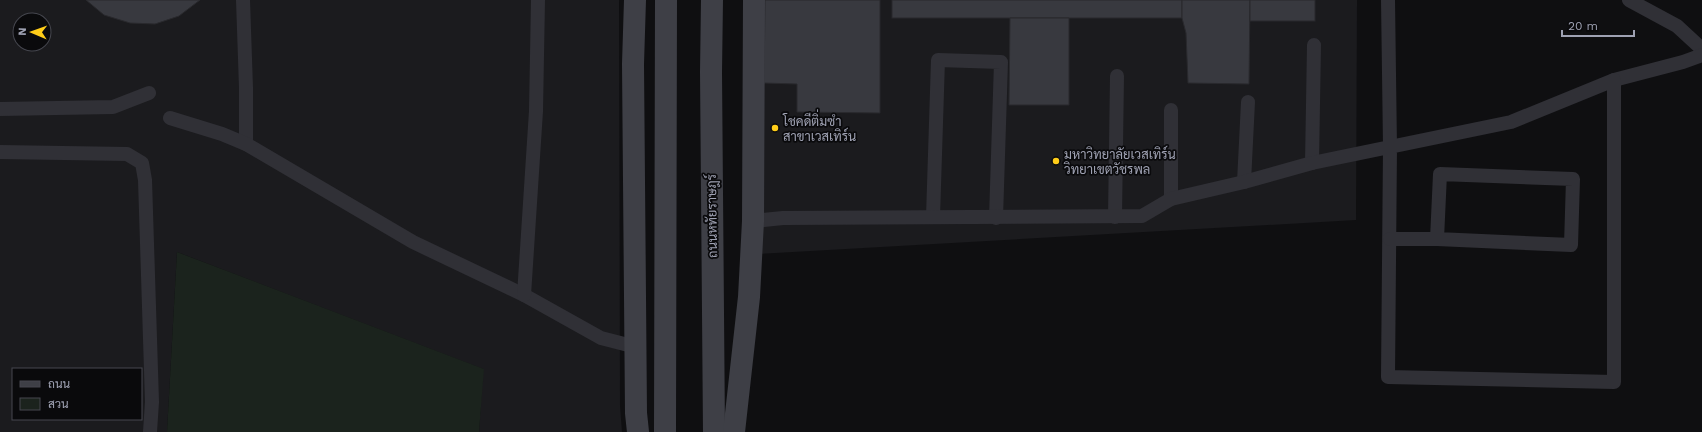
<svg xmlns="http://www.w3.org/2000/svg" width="1702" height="432" viewBox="0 0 1702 432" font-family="'Work Sans',Sarabun,sans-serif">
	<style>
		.built { fill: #1b1b1e; fill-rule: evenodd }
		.green { fill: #1b231d }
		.building { fill: #38393f; stroke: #29292d }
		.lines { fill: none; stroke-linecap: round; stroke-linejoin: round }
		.lane { stroke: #303036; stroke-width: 14 }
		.secondary { stroke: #3e3f46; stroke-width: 22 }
		.poi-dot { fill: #ffcd19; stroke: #0a0a0c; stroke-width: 1.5 }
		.labels { text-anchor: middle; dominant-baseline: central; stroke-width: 3.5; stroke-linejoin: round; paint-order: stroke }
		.poi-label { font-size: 13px; fill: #9fa2b3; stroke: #0a0a0c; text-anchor: start }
		.street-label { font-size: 13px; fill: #9fa2b3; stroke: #0a0a0c }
	</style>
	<rect width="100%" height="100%" fill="#0f0f11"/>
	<!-- built -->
	<g class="built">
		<path d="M0,0H619L620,406L622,432H479L483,369L177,252L167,432H0ZM20,20H44V44H20ZM13,369H141V419H13Z"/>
		<polygon points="759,0 1357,0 1356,220 758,254"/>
	</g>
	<!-- green -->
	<polygon class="green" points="177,252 484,369 479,432 167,432"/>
	<!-- building -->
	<g class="building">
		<polygon points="86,0 200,0 179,16 155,24 130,23 104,15"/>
		<polygon points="765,0 880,0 880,113 797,112 797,84 764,83"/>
		<rect x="892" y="0" width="290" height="18"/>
		<polygon points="1182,0 1250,0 1249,84 1188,83 1186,33 1182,18"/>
		<rect x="1250" y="0" width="65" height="21"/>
		<polygon points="1010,18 1069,18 1069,105 1009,105"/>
	</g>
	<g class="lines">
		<!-- lane -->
		<g class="lane">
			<polyline points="243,0 246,88 246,144"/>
			<polyline points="1629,0 1677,26 1702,49"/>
			<polyline points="1614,80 1683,62 1702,55"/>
			<polyline points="0,109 113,107 149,93"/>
			<polyline points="1171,110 1171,199"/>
			<polyline points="170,118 222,134 246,144 413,242 524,295 601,338 636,347"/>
			<polyline points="0,152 127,154 142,163 145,180 152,402 150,432"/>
			<polyline points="1312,163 1314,45"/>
			<polyline points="1244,182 1248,102"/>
			<polyline points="933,217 938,60 1001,62 996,218"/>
			<polyline points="1115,217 1117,76"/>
			<polyline points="753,221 783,218 1142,216 1171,199 1244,182 1312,163 1511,122 1614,80 1614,382 1388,377 1390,147 1388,0"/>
			<polyline points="1390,239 1437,239 1571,245 1573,179 1440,174 1437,239"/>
			<polyline points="524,295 536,111 538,0"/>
		</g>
		<!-- secondary -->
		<g class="secondary">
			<polyline points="635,0 633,64 636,413 638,432"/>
			<polyline points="712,0 711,72 714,432"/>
			<polyline points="665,432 666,0"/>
			<polyline points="734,432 749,297 753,221 754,0"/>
		</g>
	</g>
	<!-- markers -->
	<g class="poi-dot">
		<circle cx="775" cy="128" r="4"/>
		<circle cx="1056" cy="161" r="4"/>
	</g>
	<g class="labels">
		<!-- poi labels -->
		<g class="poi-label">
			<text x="783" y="121">โชคดีติ่มซำ<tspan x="783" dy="15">สาขาเวสเทิร์น</tspan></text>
			<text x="1064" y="154">มหาวิทยาลัยเวสเทิร์น<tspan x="1064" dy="15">วิทยาเขตวัชรพล</tspan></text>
		</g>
		<!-- street labels -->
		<g class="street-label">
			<text transform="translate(712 216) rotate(-91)">ถนนหทัยราษฎร์</text>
		</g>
	</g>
	<!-- legend -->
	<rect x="12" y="368" width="130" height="52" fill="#0a0a0c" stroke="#46474f"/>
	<rect x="20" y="381" width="20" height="6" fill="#3e3f46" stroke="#46474f"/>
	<text x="48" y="388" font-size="12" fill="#9fa2b3">ถนน</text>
	<rect x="20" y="398" width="20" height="12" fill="#1b231d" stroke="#46474f"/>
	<text x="48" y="408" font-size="12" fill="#9fa2b3">สวน</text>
	<!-- north arrow -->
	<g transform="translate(32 32) rotate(272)"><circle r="19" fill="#0a0a0c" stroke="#46474f"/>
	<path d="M0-3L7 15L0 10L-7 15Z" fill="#ffcd19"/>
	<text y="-6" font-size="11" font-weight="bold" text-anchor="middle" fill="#9fa2b3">N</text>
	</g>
	<!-- scale -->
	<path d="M1562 30v6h72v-6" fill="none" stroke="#9fa2b3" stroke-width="2"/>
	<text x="1568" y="30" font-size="12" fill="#9fa2b3" stroke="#0a0a0c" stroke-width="3" paint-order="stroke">20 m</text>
</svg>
